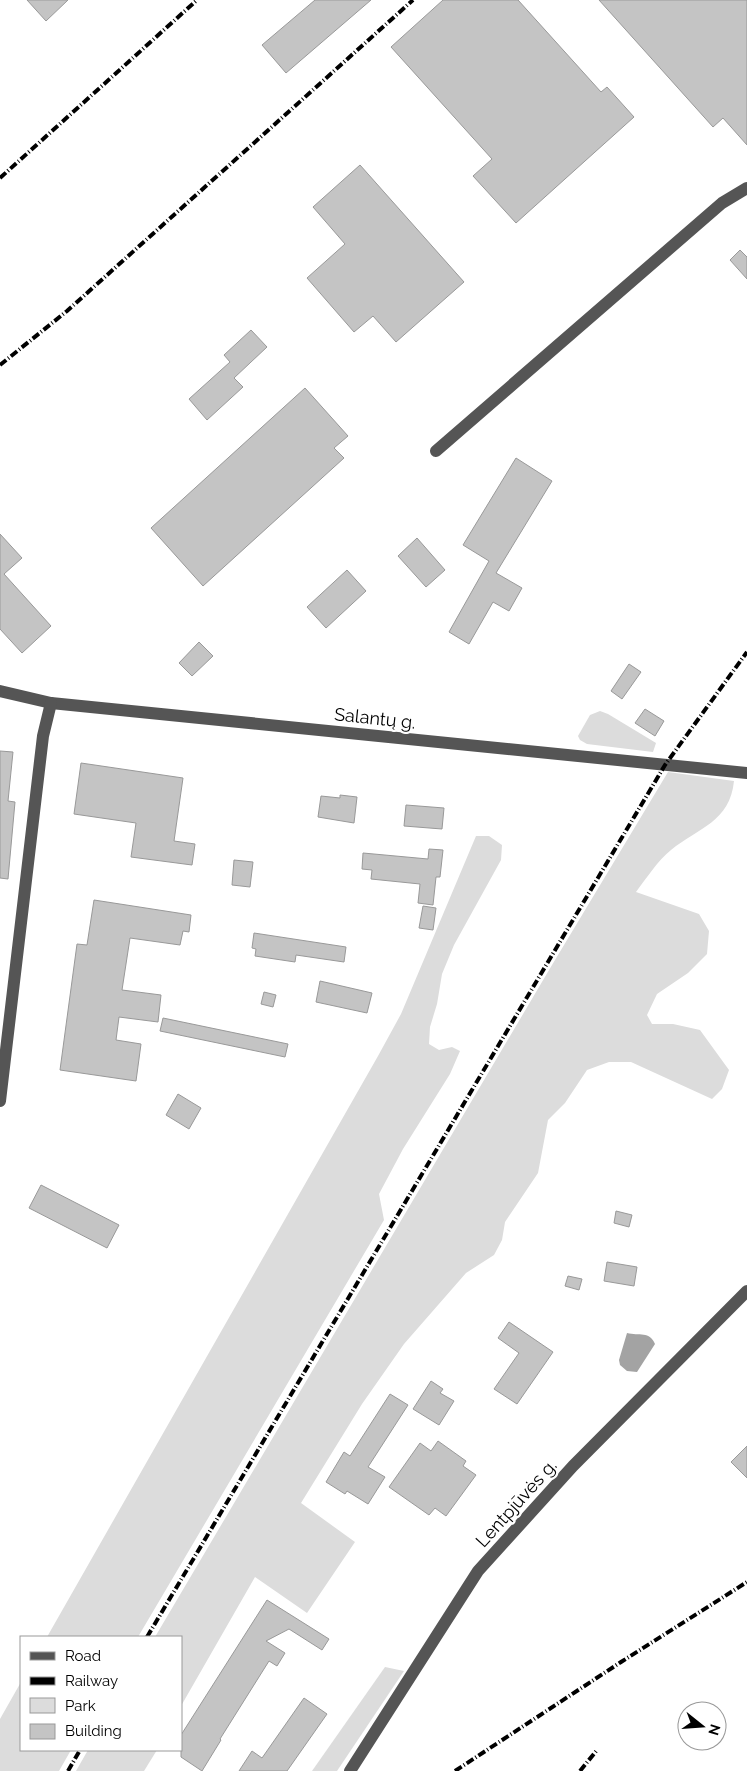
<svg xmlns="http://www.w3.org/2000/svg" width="747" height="1771" viewBox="0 0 747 1771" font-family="Raleway,sans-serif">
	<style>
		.green { fill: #dcdcdc }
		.water { fill: #a3a3a3 }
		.building { fill: #c4c4c4; stroke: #999 }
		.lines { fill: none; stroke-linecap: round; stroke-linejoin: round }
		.minor { stroke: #555; stroke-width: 12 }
		.rail { stroke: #000; stroke-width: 4; stroke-dasharray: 8 2.5 1 2.5; stroke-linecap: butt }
		.labels { text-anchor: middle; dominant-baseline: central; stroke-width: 4.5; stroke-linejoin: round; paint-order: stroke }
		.street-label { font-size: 18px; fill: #000; stroke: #fff }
	</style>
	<rect width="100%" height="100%" fill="#fff"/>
	<!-- green -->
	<g class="green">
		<polygon points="600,711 608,714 656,743 653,752 587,744 580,740 578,736 590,715"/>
		<path d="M668,772L734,781C730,822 698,828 671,850C658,860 646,879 636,892L699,914L709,931L707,954L688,973L657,994L647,1015L652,1024H673L700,1030L729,1070L722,1089L712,1099L631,1062H609L587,1070L565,1103L548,1120L538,1173L505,1222L502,1240L494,1255L466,1273L404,1344L362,1404L301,1503L355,1542L307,1613L255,1577L181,1706V1637H155L552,965Z"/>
		<polygon points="476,836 489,836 502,845 501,860 454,945 442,974 437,1004 430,1027 429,1044 439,1050 452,1047 460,1051 450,1074 403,1149 379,1194 384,1220 138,1637 47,1637 378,1056 401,1014"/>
		<polygon points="385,1667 404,1671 337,1771 312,1771"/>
		<polygon points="21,1682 21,1750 71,1750 59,1771 0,1771 0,1719"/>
		<polygon points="88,1750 157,1750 144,1771 76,1771"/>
	</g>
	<!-- water -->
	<path class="water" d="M627,1333C639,1336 650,1331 655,1344L637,1372L627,1371L620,1365L619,1360Z"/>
	<!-- building -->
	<g class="building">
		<polygon points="27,0 68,0 46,21"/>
		<polygon points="315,0 371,0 286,73 262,45"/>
		<polygon points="443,0 518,0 601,92 607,87 634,117 516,223 473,176 492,159 391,47"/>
		<polygon points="599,0 747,0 747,145 723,118 713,127"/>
		<polygon points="360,165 464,282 396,342 373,316 354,332 307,278 345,244 313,207"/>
		<polygon points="740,250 747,257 747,279 730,260"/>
		<polygon points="251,330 267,347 234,378 243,387 207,420 189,399 230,362 224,355"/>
		<polygon points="305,388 348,436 334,448 344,458 203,586 151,528"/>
		<polygon points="516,458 552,481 496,573 522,588 509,611 493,602 469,644 449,632 489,561 463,545"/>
		<polygon points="0,534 22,558 4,574 51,626 22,653 0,629"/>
		<polygon points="417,538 445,570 426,587 398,556"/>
		<polygon points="347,570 366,591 326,628 307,607"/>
		<polygon points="199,642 213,656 192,676 179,663"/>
		<polygon points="629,664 641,672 622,699 611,691"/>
		<polygon points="645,709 664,721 655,736 635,723"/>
		<polygon points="0,751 13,752 8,801 15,802 8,879 0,878"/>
		<polygon points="81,763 183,778 174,841 195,844 192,865 131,857 136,823 74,814"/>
		<polygon points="340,795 357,797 354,823 318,817 321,796 340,798"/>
		<polygon points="406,805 444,808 442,829 404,826"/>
		<polygon points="429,849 443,850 440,877 436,877 433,905 418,903 420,884 371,879 372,870 362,869 363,853 428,859"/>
		<polygon points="234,860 253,862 250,887 232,885"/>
		<polygon points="94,900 191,915 189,932 183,931 180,945 130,938 122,990 161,995 158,1022 119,1017 116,1040 141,1044 136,1081 60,1070 77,944 87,945"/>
		<polygon points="423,906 436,908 433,930 419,928"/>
		<polygon points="254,933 346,947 344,962 296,955 295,962 255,956 256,949 252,948"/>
		<polygon points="320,981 372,993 367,1013 316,1002"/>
		<polygon points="264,992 276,995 273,1007 261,1004"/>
		<polygon points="163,1018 288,1044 285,1057 160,1031"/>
		<polygon points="178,1094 201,1108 189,1129 166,1115"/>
		<polygon points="41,1185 119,1225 107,1248 29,1208"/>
		<polygon points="616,1211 632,1215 629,1227 614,1223"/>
		<polygon points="607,1262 637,1267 634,1286 604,1281"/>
		<polygon points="568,1276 582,1279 579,1290 565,1286"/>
		<polygon points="509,1322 553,1352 517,1404 494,1389 519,1353 498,1338"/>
		<polygon points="431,1381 443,1389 440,1393 454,1401 439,1425 413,1409"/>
		<polygon points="390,1394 408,1405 368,1467 385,1477 368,1504 347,1491 345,1494 326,1482 344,1452 350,1456"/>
		<polygon points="438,1441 466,1461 463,1466 476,1475 446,1516 435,1508 429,1515 389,1487 420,1443 431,1451"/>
		<polygon points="747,1446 747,1478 731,1462"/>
		<polygon points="267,1600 329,1639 322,1650 289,1629 266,1641 285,1653 277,1666 269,1661 220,1739 221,1740 202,1771 181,1757 181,1735"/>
		<polygon points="304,1698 327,1714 287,1771 239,1771 252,1751 262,1758"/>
	</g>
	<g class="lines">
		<!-- minor -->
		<g class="minor">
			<polyline points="436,451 722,203 747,188"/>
			<polyline points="0,691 51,703 747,773"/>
			<polyline points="0,1101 43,736 51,703"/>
			<polyline points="350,1771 478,1571 573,1466 747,1291"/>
		</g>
		<!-- rail -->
		<g class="rail">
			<polyline points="0,178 197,0"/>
			<polyline points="0,365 67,311 413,0"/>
			<polyline points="147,1637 665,765 747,652"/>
			<polyline points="68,1771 80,1750"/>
			<polyline points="455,1771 621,1662 747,1582"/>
			<polyline points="580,1771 597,1750"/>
		</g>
	</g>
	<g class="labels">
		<!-- street labels -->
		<g class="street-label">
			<text transform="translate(375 718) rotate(6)">Salantų g.</text>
			<text transform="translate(516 1503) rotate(-48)">Lentpjūvės g.</text>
		</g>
	</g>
	<!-- legend -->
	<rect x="20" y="1636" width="162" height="115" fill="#ffffff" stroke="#999999"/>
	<rect x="30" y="1652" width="25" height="8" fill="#555555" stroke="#999999"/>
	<text x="65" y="1661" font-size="15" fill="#000000">Road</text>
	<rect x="30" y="1677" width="25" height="8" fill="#000000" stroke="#999999"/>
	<text x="65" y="1686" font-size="15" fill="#000000">Railway</text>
	<rect x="30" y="1698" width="25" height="15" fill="#dcdcdc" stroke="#999999"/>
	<text x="65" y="1711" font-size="15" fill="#000000">Park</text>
	<rect x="30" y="1724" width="25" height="15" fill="#c4c4c4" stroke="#999999"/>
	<text x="65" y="1736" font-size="15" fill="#000000">Building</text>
	<!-- north arrow -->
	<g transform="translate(702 1726) rotate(107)"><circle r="24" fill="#ffffff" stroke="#999999"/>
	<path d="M0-4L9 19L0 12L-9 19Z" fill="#000000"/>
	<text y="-8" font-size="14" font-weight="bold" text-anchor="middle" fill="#000000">N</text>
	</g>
</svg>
